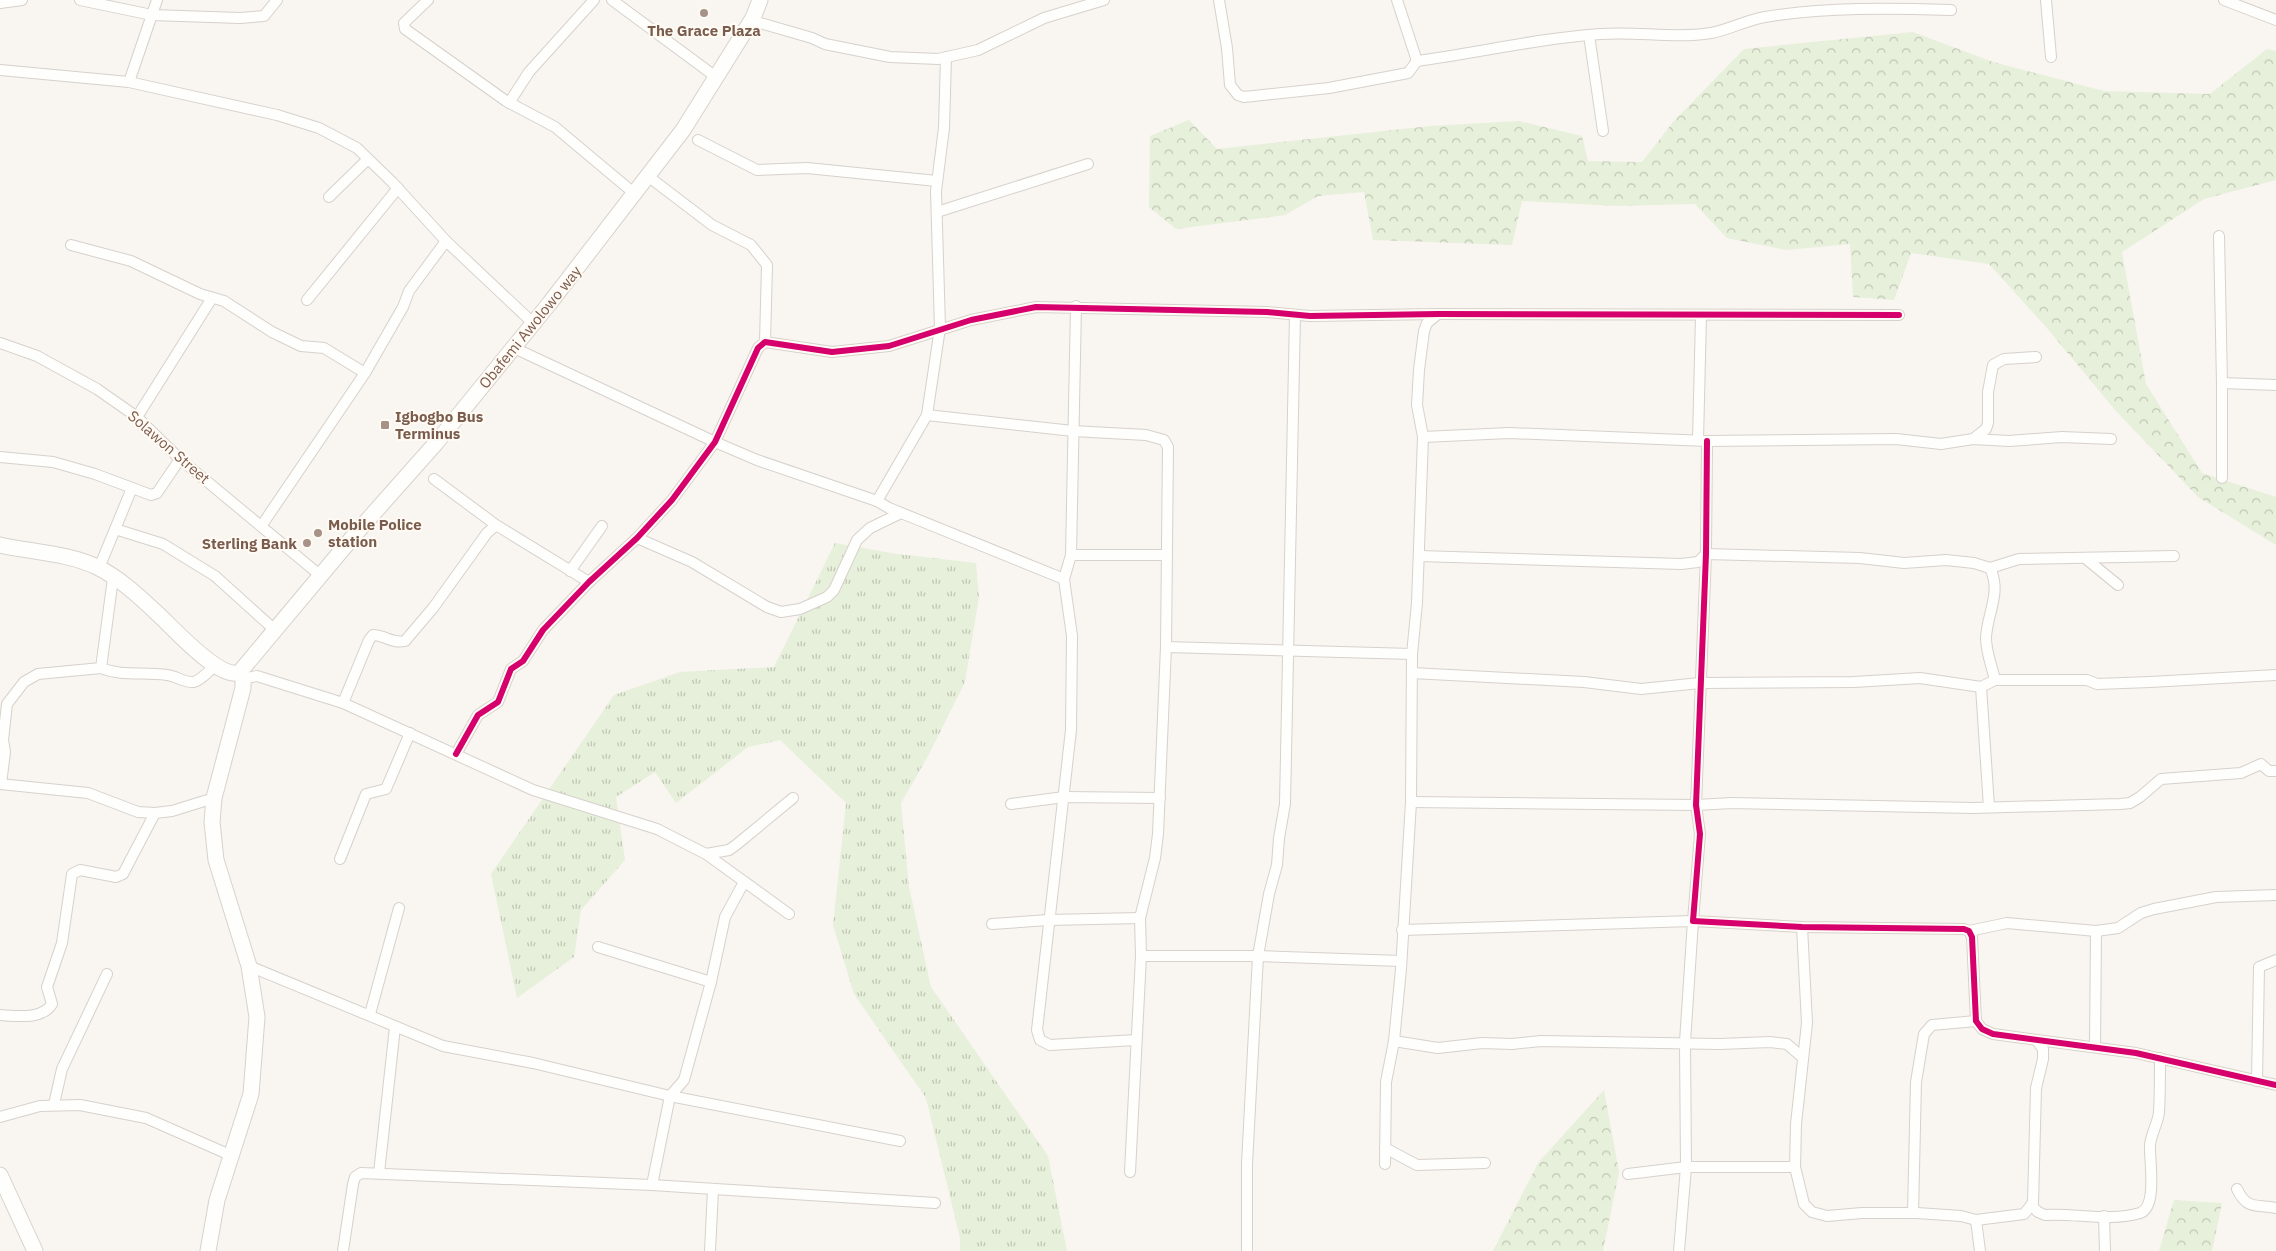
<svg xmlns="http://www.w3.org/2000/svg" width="2276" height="1251" viewBox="0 0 2276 1251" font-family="'IBM Plex Sans',sans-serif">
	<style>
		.grass { fill: url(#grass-tufts) }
		.forest { fill: url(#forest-crowns) }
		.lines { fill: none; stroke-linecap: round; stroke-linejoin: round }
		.street-casing { stroke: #d7d1cb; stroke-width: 12 }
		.secondary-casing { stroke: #d9d2cb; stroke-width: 17 }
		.street { stroke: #fefefd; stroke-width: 10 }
		.secondary { stroke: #fefefd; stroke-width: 15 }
		.cycleway-casing { stroke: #fffaf3; stroke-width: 9 }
		.cycleway { stroke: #d6006c; stroke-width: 6 }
		.poi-dot { fill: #a69286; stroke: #fffaf3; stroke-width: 2 }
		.labels { text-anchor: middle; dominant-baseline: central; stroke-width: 4; stroke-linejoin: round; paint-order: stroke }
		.poi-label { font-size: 15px; font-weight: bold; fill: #7a5c4d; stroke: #fffaf3; text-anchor: start }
		.street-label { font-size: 15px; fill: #7a5c4d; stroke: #fffaf3 }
	</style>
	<defs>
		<pattern id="grass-tufts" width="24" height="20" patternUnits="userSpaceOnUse" patternTransform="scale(1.25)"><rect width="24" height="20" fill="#e7f0db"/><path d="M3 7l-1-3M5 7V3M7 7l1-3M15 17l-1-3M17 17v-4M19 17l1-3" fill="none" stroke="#c0c6b4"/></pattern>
		<pattern id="forest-crowns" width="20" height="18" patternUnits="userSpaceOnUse" patternTransform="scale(1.25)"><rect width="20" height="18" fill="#e7f0db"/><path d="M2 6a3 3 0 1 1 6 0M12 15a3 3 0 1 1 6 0" fill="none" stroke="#c0c6b4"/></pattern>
	</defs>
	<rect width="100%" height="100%" fill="#f9f5f0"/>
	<!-- grass -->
	<polygon class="grass" points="835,543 897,554 976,563 979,597 965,682 928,756 901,803 909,887 931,987 1048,1156 1067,1251 960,1251 960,1238 926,1098 854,994 833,925 846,803 780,740 748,747 676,803 655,772 616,797 625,860 581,910 574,957 517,998 491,874 614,695 680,672 774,667"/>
	<!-- forest -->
	<g class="forest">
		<polygon points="1913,32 1993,62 2104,91 2210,94 2267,49 2276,51 2276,180 2204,199 2122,252 2146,384 2202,473 2276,497 2276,545 2198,497 2116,411 2046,327 1989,264 1911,253 1894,300 1853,297 1850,244 1786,250 1727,238 1695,204 1617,206 1522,201 1512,245 1373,240 1364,192 1318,196 1285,215 1176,229 1149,207 1150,136 1189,120 1217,149 1431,126 1519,121 1582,136 1588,161 1642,162 1673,122 1744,49"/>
		<polygon points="1604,1090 1619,1172 1603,1251 1493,1251 1538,1163"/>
		<polygon points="2174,1200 2222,1203 2212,1251 2159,1251"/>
	</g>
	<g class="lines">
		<!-- street casing -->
		<g class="street-casing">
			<g id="street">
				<polyline points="80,0 152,15 240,18 264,16 277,0"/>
				<polyline points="428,0 404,23 405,29 506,101 555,127 635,194"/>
				<polyline points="612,0 716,77"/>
				<polyline points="1219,0 1227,48 1230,85 1238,95 1244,97 1329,88 1408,73 1417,61 1397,0"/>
				<polyline points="2046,0 2051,57"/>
				<polyline points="2224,0 2276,20"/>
				<polyline points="0,3 22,0"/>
				<polyline points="753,18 760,23 812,38 825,44 890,57 938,59 978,50 1044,18 1104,0"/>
				<polyline points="1589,35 1603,131"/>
				<path d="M1417,61C1478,53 1539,38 1601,34C1637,31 1674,39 1711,33C1729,30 1746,20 1765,17C1826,7 1889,8 1951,10"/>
				<polyline points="0,70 129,82 277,115 319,128 357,148 392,182 446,241 533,323"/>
				<polyline points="129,82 157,0"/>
				<polyline points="509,103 529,72 594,0"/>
				<polyline points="698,140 757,170 807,168 937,181"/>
				<polyline points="649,177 712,225 751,245 767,265 765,342"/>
				<polyline points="329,197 368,159"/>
				<polyline points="937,212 1088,164"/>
				<polyline points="2219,236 2222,383 2276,385"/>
				<polyline points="71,245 131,261 200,294 224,301 272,332 301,346 324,348 365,373"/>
				<polyline points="307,300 398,188"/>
				<polyline points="0,343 37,356 97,389 137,417 180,459 321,576"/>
				<polyline points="512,347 715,442 757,460 877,501 889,508 1064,579"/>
				<polyline points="927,415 1073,431 1146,435 1164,440 1168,447 1166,647 1158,834 1155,858 1140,918 1141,956 1130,1172"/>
				<polyline points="137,417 212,298"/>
				<polyline points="1423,437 1509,433 1707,441 1896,439 1941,444 1973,439 2009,441 2062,437 2111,439"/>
				<polyline points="1973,439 1986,429 1988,423 1988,392 1993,365 2004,359 2036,357"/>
				<polyline points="1698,440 1701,316"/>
				<polyline points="1707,441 1706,554 1696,805 1700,834 1693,921 1802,927 1964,929 1969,931 1972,937 1976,1021 1982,1029 1993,1034 2136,1053 2276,1085"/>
				<polyline points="0,457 53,462 95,474 151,495 157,493 180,459"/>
				<polyline points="2222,478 2222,383"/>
				<polyline points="434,479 496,525"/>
				<polyline points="877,501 927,415 940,328 936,191 944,128 946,57"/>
				<polyline points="262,525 365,373 403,307 409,291 446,241"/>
				<polyline points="115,529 163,544 215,576 276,631"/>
				<polyline points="637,538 692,562 767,607 781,612 800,609 827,597 834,590 857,540 870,528 901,513"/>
				<polyline points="1071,555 1076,306"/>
				<polyline points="1419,556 1681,564 1698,562 1706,554 1860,558 1904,563 1946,560 1974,563 1990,568 2019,559 2174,556"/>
				<polyline points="2085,558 2118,585"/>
				<polyline points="99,568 132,488"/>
				<path d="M1990,568C2002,593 1987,613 1986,638C1986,653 1992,666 1995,680"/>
				<polyline points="570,571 602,526"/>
				<polyline points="1166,647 1412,654"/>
				<path d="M101,668C123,677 144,671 167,675C176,676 185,683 194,682C201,680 210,670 216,665"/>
				<polyline points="241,673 243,679 257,676 343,703 533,790 657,829 706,854 789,914"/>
				<polyline points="1412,673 1584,682 1641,689 1700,683 1854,682 1920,678 1981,687"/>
				<path d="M343,703L369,640L373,635C385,635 392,644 405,641L433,608L487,533L496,525L589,582"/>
				<polyline points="456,754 478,715 498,702 511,669 523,661 543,630 589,582 637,538 672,500 715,442 758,348 765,342 832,352 889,346 971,320 1036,307 1267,312 1310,316 1438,314 1899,315"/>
				<polyline points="0,784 88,793 138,812 155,813 172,811 214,798"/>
				<polyline points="1,784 5,752 3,740 7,704 24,682 38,674 101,668 113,578"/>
				<polyline points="1411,802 1696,805 1732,803 1973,808 2120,804 2130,803 2140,797 2161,779 2241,773 2261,764 2269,771 2276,771"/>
				<polyline points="1011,804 1064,797 1160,798"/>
				<polyline points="1989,807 1981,687 1995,680 2087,680 2097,684 2150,682 2276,675"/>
				<polyline points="706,854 729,850 736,845 793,798"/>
				<polyline points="340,859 366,794 386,789 410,733"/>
				<polyline points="992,924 1048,920 1140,918"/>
				<polyline points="1802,927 1807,1023 1796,1124 1795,1167 1804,1204 1812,1212 1827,1216 1862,1213 1917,1213 1961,1216 1976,1220 2024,1214 2033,1203 2036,1088 2043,1059 2043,1049 2037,1041"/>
				<polyline points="1402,930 1693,921 1685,1042 1686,1167 1679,1251"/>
				<polyline points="1969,931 2007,923 2096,931 2118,928 2141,913 2154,909 2216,897 2276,895"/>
				<polyline points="598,947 711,982"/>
				<polyline points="1141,956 1258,956 1401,961"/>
				<polyline points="249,966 443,1046 533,1063 670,1096 900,1141"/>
				<polyline points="370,1014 399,908"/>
				<path d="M0,1015C17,1016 42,1020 52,1004L47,987L62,943L72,874L80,870L116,877L123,874L155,813"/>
				<polyline points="1136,1040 1050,1045 1040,1040 1037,1030 1071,730 1072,636 1064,579 1071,555 1167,555"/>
				<polyline points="1394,1041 1438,1048 1482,1043 1512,1044 1541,1041 1720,1044 1770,1042 1787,1044 1802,1057"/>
				<polyline points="2095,1047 2096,931"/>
				<polyline points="2257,1081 2259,967 2276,960"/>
				<polyline points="54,1104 62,1069 107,974"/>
				<polyline points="0,1117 40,1106 80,1105 146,1118 230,1155"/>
				<polyline points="1385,1148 1417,1165 1485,1163"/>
				<polyline points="1385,1164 1386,1082 1394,1041 1401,969 1411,802 1412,654 1417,603 1423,437 1417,405 1419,370 1424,331 1427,323 1438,314"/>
				<polyline points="379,1173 395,1027"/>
				<polyline points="1628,1174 1686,1167 1795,1167"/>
				<polyline points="652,1185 670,1096 684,1080 711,982 725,917 744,882"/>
				<path d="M2237,1189C2247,1210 2255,1204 2276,1208"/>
				<path d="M2031,1205L2038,1212L2045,1215C2076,1213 2110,1222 2140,1213C2158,1207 2149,1159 2150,1145C2151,1134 2158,1123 2159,1112C2160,1094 2160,1076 2160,1058"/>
				<polyline points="1913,1213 1916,1082 1924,1034 1932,1025 1976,1021"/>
				<polyline points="2104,1216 2105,1251"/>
				<polyline points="1976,1220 1980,1251"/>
				<polyline points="343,1251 353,1184 355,1177 361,1173 652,1185 935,1203"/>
				<polyline points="710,1251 713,1190"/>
				<polyline points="1247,1251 1247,1164 1258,956 1269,894 1277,865 1279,838 1285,804 1295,315"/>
			</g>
		</g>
		<!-- secondary casing -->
		<g class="secondary-casing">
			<g id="secondary">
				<path d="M0,545C31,552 68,553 97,567C120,578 142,599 160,616C175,630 218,678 239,673L357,532L436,443L549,304L683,130L753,18L760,0"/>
				<polyline points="0,1175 35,1251"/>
				<polyline points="208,1251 217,1200 251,1094 257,1017 249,966 216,860 212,822 214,798 243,688 243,679"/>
			</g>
		</g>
		<!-- street -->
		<use href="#street" class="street"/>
		<!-- secondary -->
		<use href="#secondary" class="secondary"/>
		<!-- cycleway casing -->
		<g class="cycleway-casing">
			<g id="cycleway">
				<polyline points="1707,441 1706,554 1696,805 1700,834 1693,921 1802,927 1964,929 1969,931 1972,937 1976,1021 1982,1029 1993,1034 2136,1053 2276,1085"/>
				<polyline points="456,754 478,715 498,702 511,669 523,661 543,630 589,582 637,538 672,500 715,442 758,348 765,342 832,352 889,346 971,320 1036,307 1267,312 1310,316 1438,314 1899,315"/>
			</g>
		</g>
		<!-- cycleway -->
		<use href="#cycleway" class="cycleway"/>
	</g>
	<!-- markers -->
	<g class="poi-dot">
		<circle cx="704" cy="13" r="5"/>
		<rect x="380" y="420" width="10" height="10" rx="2.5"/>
		<circle cx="318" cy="533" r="5"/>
		<circle cx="307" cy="543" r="5"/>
	</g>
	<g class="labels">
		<!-- poi labels -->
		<g class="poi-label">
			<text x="704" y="30" text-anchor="middle">The Grace Plaza</text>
			<text x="395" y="416">Igbogbo Bus<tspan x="395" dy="17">Terminus</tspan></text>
			<text x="328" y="524">Mobile Police<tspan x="328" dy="17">station</tspan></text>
			<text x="297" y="543" text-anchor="end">Sterling Bank</text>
		</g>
		<!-- street labels -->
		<g class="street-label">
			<text transform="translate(530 327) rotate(-51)">Obafemi Awolowo way</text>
			<text transform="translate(169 447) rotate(41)">Solawon Street</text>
		</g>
	</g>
</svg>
